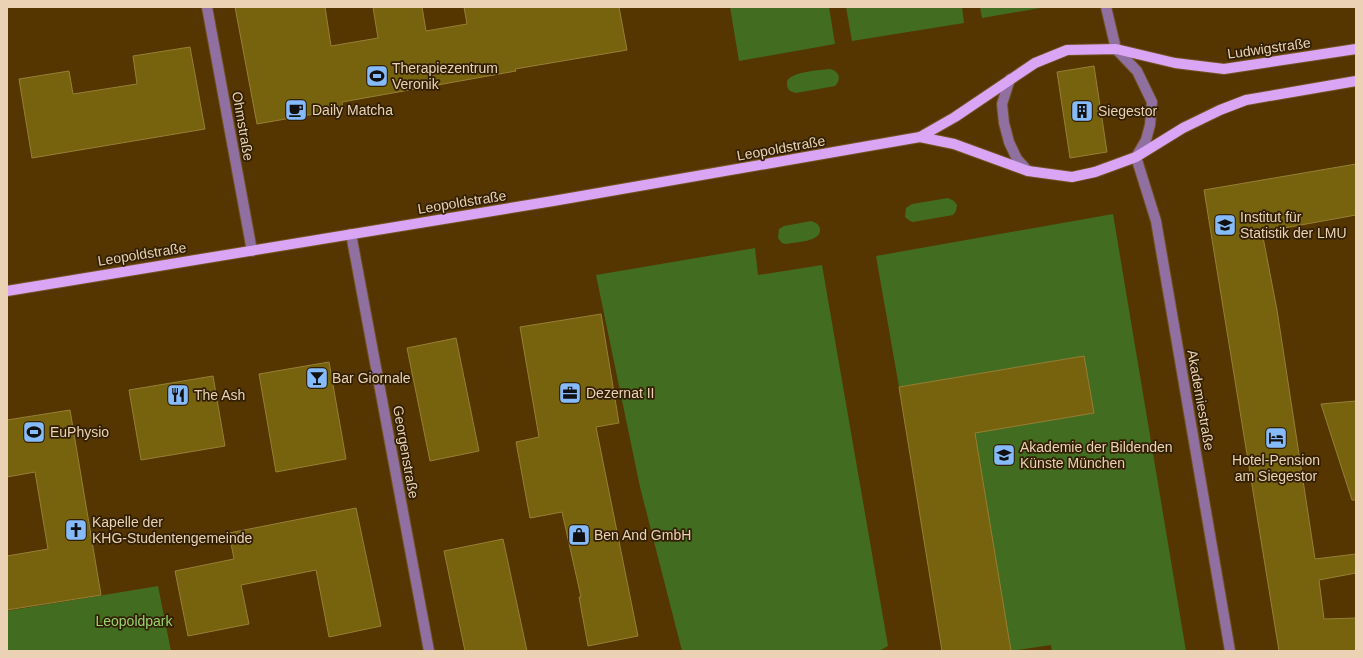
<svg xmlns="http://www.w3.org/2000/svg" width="1363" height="658" viewBox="0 0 1363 658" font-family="Arial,sans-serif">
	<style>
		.green { fill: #426c1f }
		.building { fill: #77620e; stroke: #958035 }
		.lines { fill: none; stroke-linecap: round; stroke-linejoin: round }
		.minor-casing { stroke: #715220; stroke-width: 12 }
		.major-casing { stroke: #715220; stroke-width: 12 }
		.minor { stroke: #8f70a0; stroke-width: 10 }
		.major { stroke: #d9a5f4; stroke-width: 10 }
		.labels { text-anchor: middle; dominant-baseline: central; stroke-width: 3.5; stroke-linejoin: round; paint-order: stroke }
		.street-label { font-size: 14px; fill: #ebd2b4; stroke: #322005 }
		.poi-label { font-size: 14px; fill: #ebd2b4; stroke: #322005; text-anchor: start }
		.park-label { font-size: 14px; fill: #98d46d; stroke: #322005 }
	</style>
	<rect width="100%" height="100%" fill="#563600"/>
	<!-- green -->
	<g class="green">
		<polygon points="730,7 829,7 835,44 739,61"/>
		<polygon points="846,7 962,7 964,23 852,41"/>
		<polygon points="980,7 1046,7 982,18"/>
		<path d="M830,69C839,71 842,79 835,86L796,93C791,92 787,90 787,84C785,72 820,70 830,69Z"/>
		<polygon points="948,198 954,201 957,205 956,211 953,215 913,222 910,221 905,217 906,208 912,204"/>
		<polygon points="1113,214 1186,651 1052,651 1051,645 1011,651 975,433 1094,413 1084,356 899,387 876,256"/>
		<path d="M811,221C815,222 819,224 820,229C822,242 795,242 786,244L782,243L778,238L779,229L784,226Z"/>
		<polygon points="755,248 758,275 822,265 888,646 879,651 682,651 640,487 596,275"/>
		<polygon points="158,586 171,651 7,651 7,611"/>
	</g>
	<!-- building -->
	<g class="building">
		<polygon points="235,7 325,7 331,46 378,38 373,7 422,7 426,31 467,24 464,7 619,7 627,50 515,69 516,71 342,102 343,109 257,124"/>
		<polygon points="190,47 205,129 32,158 19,79 69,71 73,94 137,84 133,56"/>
		<polygon points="1094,66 1107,152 1070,158 1057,72"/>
		<polygon points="1356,164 1356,215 1262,232 1277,310 1315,559 1356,554 1356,573 1319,580 1324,619 1356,618 1356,651 1279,651 1204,190"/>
		<polygon points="601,314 619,423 596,427 638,636 588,646 579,597 581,597 562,512 530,518 516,442 539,437 520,327"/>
		<polygon points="456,338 479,451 430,461 407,348"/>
		<polygon points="1084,356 1094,413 975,433 1011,651 942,651 899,387"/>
		<polygon points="329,362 346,459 276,472 259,374"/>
		<polygon points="213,376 225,446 141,460 129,390"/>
		<polygon points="1356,401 1356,500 1352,500 1321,404"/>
		<polygon points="70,410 101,595 7,610 7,556 48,549 35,472 7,477 7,420"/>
		<polygon points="356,508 381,626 329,637 316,570 241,585 249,624 188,636 175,571 234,559 229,533"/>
		<polygon points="503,539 527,651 465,651 444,551"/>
	</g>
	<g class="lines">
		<!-- minor casing -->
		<g class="minor-casing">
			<g id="minor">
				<polyline points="207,7 252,251"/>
				<polyline points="1106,7 1116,49 1137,71 1152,102 1150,125 1146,140 1136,157 1156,221 1230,651"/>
				<polyline points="1010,79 1002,104 1004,123 1009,142 1017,159 1028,171"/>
				<polyline points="351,234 429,651"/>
			</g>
		</g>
		<!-- major casing -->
		<g class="major-casing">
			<g id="major">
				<polyline points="920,137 954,144 1028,171 1072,177 1095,172 1136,157 1183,128 1220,110 1246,100 1356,81"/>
				<polyline points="7,291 553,201 920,137 955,117 1035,63 1067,50 1116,49 1175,63 1224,69 1356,49"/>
			</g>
		</g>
		<!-- minor -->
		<use href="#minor" class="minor"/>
		<!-- major -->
		<use href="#major" class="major"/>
	</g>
	<!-- icons -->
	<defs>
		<g id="stadium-square" transform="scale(1.15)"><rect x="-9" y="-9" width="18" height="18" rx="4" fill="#86bbfb" stroke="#322005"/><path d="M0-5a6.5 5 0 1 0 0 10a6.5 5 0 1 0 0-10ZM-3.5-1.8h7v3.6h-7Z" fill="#111"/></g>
		<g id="cafe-square" transform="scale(1.15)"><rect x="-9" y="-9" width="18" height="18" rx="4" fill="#86bbfb" stroke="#322005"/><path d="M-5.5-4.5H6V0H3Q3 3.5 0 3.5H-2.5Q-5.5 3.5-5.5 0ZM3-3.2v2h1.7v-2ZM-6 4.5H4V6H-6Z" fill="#111"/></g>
		<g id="building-square" transform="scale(1.15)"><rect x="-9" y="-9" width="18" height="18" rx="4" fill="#86bbfb" stroke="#322005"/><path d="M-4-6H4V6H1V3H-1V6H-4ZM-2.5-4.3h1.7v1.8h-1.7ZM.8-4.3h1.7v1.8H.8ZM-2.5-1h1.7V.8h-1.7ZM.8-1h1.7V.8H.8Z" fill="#111"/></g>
		<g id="university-square" transform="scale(1.15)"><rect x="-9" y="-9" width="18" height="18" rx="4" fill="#86bbfb" stroke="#322005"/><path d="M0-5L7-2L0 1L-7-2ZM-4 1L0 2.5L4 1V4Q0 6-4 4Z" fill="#111"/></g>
		<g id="bar-square" transform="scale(1.15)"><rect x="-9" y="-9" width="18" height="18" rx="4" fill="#86bbfb" stroke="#322005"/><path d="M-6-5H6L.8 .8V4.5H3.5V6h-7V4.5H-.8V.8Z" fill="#111"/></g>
		<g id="office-square" transform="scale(1.15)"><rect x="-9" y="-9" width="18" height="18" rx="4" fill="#86bbfb" stroke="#322005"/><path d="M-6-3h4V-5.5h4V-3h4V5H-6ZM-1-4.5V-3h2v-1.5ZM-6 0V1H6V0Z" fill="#111"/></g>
		<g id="restaurant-square" transform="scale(1.15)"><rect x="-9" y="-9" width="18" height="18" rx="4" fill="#86bbfb" stroke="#322005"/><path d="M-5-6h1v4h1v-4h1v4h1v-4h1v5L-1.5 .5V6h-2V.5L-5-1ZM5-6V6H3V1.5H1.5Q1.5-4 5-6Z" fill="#111"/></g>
		<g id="hotel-square" transform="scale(1.15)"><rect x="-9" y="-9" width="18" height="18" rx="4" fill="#86bbfb" stroke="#322005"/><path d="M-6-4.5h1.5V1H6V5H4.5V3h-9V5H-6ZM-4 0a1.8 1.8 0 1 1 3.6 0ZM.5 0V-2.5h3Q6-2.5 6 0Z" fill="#111"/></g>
		<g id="church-square" transform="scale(1.15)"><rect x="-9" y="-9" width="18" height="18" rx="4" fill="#86bbfb" stroke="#322005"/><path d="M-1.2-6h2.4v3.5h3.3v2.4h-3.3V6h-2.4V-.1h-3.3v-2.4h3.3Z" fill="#111"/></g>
		<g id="shop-square" transform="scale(1.15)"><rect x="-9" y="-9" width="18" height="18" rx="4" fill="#86bbfb" stroke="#322005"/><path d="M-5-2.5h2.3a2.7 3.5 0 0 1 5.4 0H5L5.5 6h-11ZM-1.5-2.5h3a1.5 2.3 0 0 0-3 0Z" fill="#111"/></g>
	</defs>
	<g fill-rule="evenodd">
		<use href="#stadium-square" x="377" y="76"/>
		<use href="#cafe-square" x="296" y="110"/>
		<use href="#building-square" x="1082" y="111"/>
		<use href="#university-square" x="1225" y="225"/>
		<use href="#bar-square" x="317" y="378"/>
		<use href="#office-square" x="570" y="393"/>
		<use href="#restaurant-square" x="178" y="395"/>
		<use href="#stadium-square" x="34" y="432"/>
		<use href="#hotel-square" x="1276" y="438"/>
		<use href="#university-square" x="1004" y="455"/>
		<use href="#church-square" x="76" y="530"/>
		<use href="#shop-square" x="579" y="535"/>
	</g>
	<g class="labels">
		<!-- street labels -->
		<g class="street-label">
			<text transform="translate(1269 48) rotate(-8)">Ludwigstraße</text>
			<text transform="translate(243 126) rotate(80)">Ohmstraße</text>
			<text transform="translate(781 148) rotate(-10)">Leopoldstraße</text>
			<text transform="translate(462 202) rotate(-9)">Leopoldstraße</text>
			<text transform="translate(142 254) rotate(-9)">Leopoldstraße</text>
			<text transform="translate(1201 400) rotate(80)">Akademiestraße</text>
			<text transform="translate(406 452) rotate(80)">Georgenstraße</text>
		</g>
		<!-- poi labels -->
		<g class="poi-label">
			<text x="392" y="68">Therapiezentrum<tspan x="392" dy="16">Veronik</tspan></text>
			<text x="312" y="110">Daily Matcha</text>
			<text x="1098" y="111">Siegestor</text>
			<text x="1240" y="217">Institut für<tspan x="1240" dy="16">Statistik der LMU</tspan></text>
			<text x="332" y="378">Bar Giornale</text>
			<text x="586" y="393">Dezernat II</text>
			<text x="194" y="395">The Ash</text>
			<text x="50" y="432">EuPhysio</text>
			<text x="1020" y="447">Akademie der Bildenden<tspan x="1020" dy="16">Künste München</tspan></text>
			<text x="1276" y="460" text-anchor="middle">Hotel-Pension<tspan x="1276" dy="16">am Siegestor</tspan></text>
			<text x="92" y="522">Kapelle der<tspan x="92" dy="16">KHG-Studentengemeinde</tspan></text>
			<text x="594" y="535">Ben And GmbH</text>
		</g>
		<!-- park labels -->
		<g class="park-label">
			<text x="134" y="621">Leopoldpark</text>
		</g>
	</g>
	<!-- border -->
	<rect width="1363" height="658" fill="none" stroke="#ebd2b4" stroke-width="16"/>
</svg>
